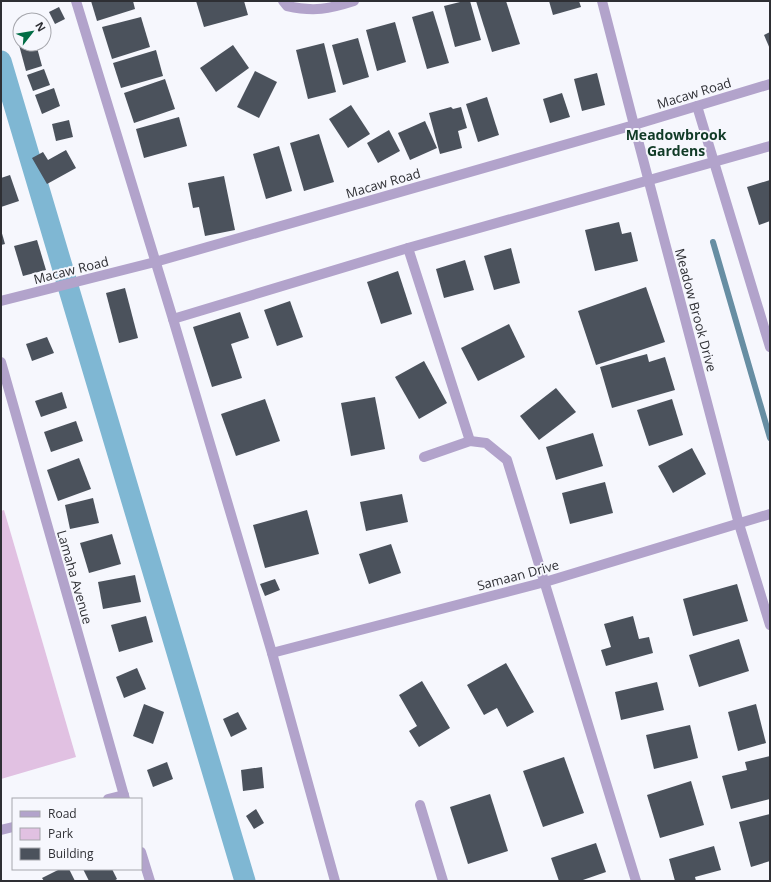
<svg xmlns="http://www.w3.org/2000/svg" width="771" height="882" viewBox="0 0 771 882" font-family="'Open Sans',sans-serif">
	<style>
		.green { fill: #e1c1e2 }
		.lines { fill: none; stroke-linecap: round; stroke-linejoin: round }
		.stream { stroke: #678ea3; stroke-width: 6 }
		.canal { stroke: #7fb7d3; stroke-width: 21 }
		.building { fill: #4b525c }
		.minor { stroke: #b2a3cb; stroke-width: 10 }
		.tertiary { stroke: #b2a3cb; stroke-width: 10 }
		.labels { text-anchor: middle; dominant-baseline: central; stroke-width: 4; stroke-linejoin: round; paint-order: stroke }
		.street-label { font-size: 13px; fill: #2e2f34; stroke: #f6f7fd }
		.neighbourhood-label { font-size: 14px; font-weight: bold; fill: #113b27; stroke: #f6f7fd }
	</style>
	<rect width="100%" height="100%" fill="#f6f7fd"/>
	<!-- green -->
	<polygon class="green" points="4,510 76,757 1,779 1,511"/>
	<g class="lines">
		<!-- stream -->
		<polyline class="stream" points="713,242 770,438"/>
		<!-- canal -->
		<polyline class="canal" points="1,61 245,881"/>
	</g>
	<!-- building -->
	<g class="building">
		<polygon points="91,1 133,1 135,9 97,21"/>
		<polygon points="196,1 244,1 248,15 204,27"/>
		<polygon points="464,1 470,1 481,40 455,47 444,6"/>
		<polygon points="476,1 506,1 520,44 492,52"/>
		<polygon points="549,1 579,1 581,7 553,15"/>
		<polygon points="59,7 65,19 55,24 49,12"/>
		<polygon points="433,11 449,63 427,69 412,17"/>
		<polygon points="141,17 150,47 112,59 102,27"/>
		<polygon points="395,22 406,62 377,71 366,30"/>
		<polygon points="770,32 770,49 764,35"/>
		<polygon points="358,38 369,77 343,85 332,45"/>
		<polygon points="324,43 336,92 308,99 296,50"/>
		<polygon points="23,44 36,44 42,66 26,71 19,45"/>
		<polygon points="233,45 249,68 216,92 200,68"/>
		<polygon points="156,50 163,76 121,88 113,63"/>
		<polygon points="44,69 50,85 33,91 27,75"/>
		<polygon points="255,71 277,82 259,118 237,107"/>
		<polygon points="597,73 605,105 582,111 574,79"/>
		<polygon points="165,79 175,109 134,123 124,93"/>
		<polygon points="54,88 60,106 42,114 35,95"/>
		<polygon points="562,93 570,117 550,123 543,99"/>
		<polygon points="487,97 499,135 478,142 466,104"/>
		<polygon points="351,105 370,134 348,148 329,119"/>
		<polygon points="451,107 453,109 461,107 467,128 458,131 462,148 440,154 429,113"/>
		<polygon points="179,117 187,146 144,158 136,129"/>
		<polygon points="69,120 73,137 56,141 52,124"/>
		<polygon points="425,121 437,148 410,160 398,133"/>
		<polygon points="389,130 400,151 378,163 367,143"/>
		<polygon points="319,134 334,182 304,191 290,143"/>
		<polygon points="279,146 292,191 266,199 253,154"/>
		<polygon points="66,150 76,168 47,184 32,158 43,152 48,160"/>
		<polygon points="10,175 19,201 1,207 1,178"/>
		<polygon points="224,176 235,230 205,236 199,207 193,208 188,183"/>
		<polygon points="770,180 770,221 759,225 747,187"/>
		<polygon points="619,222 622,234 631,232 638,261 595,271 585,230"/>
		<polygon points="1,230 5,244 1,245"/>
		<polygon points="37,240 46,270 23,276 14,246"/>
		<polygon points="511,248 520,283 494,290 484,256"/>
		<polygon points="465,260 474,290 444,298 436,269"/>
		<polygon points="398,271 412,314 381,324 367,282"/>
		<polygon points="646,287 665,342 596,365 578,311"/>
		<polygon points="125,288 138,338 119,343 106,293"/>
		<polygon points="290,301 303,337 277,346 264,310"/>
		<polygon points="240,312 249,338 231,344 242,378 212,387 193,327"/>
		<polygon points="509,324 525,357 478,381 461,348"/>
		<polygon points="47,337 54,353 32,361 26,344"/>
		<polygon points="647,354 649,362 665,357 675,390 612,408 600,367"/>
		<polygon points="424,361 447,403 419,419 395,377"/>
		<polygon points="556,388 576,412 539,440 520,416"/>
		<polygon points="62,392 67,408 41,417 35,401"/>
		<polygon points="375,397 385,449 351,456 341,403"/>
		<polygon points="265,399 280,441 236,456 221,414"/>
		<polygon points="672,399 683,435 649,446 637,410"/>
		<polygon points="76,421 83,441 51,452 44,432"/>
		<polygon points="593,433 603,466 556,480 546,447"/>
		<polygon points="692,448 706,474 673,493 658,466"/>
		<polygon points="79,458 91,489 58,501 47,470"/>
		<polygon points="605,482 613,513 570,524 562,493"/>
		<polygon points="402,494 408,522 366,531 360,502"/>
		<polygon points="93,498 99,523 70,529 65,505"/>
		<polygon points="307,510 319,554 265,568 253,525"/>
		<polygon points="112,534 121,564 89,573 80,543"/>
		<polygon points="391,544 401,573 369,584 359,554"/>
		<polygon points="135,575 141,602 103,609 98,582"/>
		<polygon points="275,579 280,590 265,596 260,584"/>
		<polygon points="737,584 748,621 693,636 683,599"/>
		<polygon points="146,616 153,642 119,652 111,625"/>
		<polygon points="633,616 639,639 649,637 653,653 606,666 601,650 611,647 604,624"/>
		<polygon points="739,639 749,671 699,687 689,655"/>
		<polygon points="506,663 534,712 507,727 497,708 484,715 467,685"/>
		<polygon points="137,668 146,689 124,698 116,677"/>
		<polygon points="422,681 450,728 419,747 409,731 417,726 399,695"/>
		<polygon points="657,682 664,710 621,720 615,692"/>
		<polygon points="144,704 164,712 153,744 133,736"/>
		<polygon points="756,704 766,743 738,751 728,712"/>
		<polygon points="238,712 247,729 231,737 223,719"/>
		<polygon points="690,725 698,758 654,769 646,735"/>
		<polygon points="770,756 770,799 731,809 722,776 747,770 745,762"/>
		<polygon points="564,757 584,813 543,827 523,771"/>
		<polygon points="167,762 173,779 153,787 147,770"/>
		<polygon points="262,767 264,788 243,791 241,770"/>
		<polygon points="691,781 704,825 660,838 647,795"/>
		<polygon points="490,794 508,851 468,864 450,807"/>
		<polygon points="256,809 264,823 254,829 246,816"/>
		<polygon points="770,814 770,861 751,867 739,822"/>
		<polygon points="596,843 606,872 580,881 559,881 551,858"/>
		<polygon points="714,846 721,870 695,877 696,881 675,881 669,859"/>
		<polygon points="60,869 69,869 75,881 44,881 42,878"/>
		<polygon points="83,869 112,869 117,879 114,881 89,881"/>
	</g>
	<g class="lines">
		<!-- minor -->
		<g class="minor">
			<polyline points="76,1 173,319 272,653 335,881"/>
			<path d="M283,1L287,6C314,12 329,9 354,1"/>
			<polyline points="770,84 634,125 739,524 770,625"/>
			<polyline points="697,106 770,347"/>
			<polyline points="408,248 470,441"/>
			<polyline points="173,319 408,248 770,146"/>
			<polyline points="424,457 470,441 486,443 507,460 636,881"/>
			<polyline points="272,653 545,582 770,514"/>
			<polyline points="108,799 124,795"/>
			<polyline points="420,805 443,881"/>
			<polyline points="1,830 13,827"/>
		</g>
		<!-- tertiary -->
		<g class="tertiary">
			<polyline points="1,301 155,262 634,125 602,1"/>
			<polyline points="1,362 125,799"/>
			<polyline points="141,852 150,881"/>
		</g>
	</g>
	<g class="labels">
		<!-- street labels -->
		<g class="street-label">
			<text transform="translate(694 93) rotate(-17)">Macaw Road</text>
			<text transform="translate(383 183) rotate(-16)">Macaw Road</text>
			<text transform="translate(71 270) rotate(-14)">Macaw Road</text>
			<text transform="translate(696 310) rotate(75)">Meadow Brook Drive</text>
			<text transform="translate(518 575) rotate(-15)">Samaan Drive</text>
			<text transform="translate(75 577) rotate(74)">Lamaha Avenue</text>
		</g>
		<!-- neighbourhood labels -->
		<g class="neighbourhood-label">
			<text x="676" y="134">Meadowbrook<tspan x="676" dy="16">Gardens</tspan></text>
		</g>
	</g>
	<!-- border -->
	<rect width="771" height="882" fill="none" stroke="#2e2f34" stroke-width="4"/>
	<!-- legend -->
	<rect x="12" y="798" width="130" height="72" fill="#f6f7fd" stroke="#a6a7ad"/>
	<rect x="20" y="811" width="20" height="6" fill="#b2a3cb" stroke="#a6a7ad"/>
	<text x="48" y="818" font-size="12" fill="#2e2f34">Road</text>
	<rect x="20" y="828" width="20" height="12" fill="#e1c1e2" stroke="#a6a7ad"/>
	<text x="48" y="838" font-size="12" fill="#2e2f34">Park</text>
	<rect x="20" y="848" width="20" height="12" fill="#4b525c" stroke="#a6a7ad"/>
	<text x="48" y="858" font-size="12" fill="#2e2f34">Building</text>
	<!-- north arrow -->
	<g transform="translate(32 32) rotate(59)"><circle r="19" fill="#f6f7fd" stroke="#a6a7ad"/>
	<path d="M0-3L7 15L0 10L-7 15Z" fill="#016d45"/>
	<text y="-6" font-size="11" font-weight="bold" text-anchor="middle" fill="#2e2f34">N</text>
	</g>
</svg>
